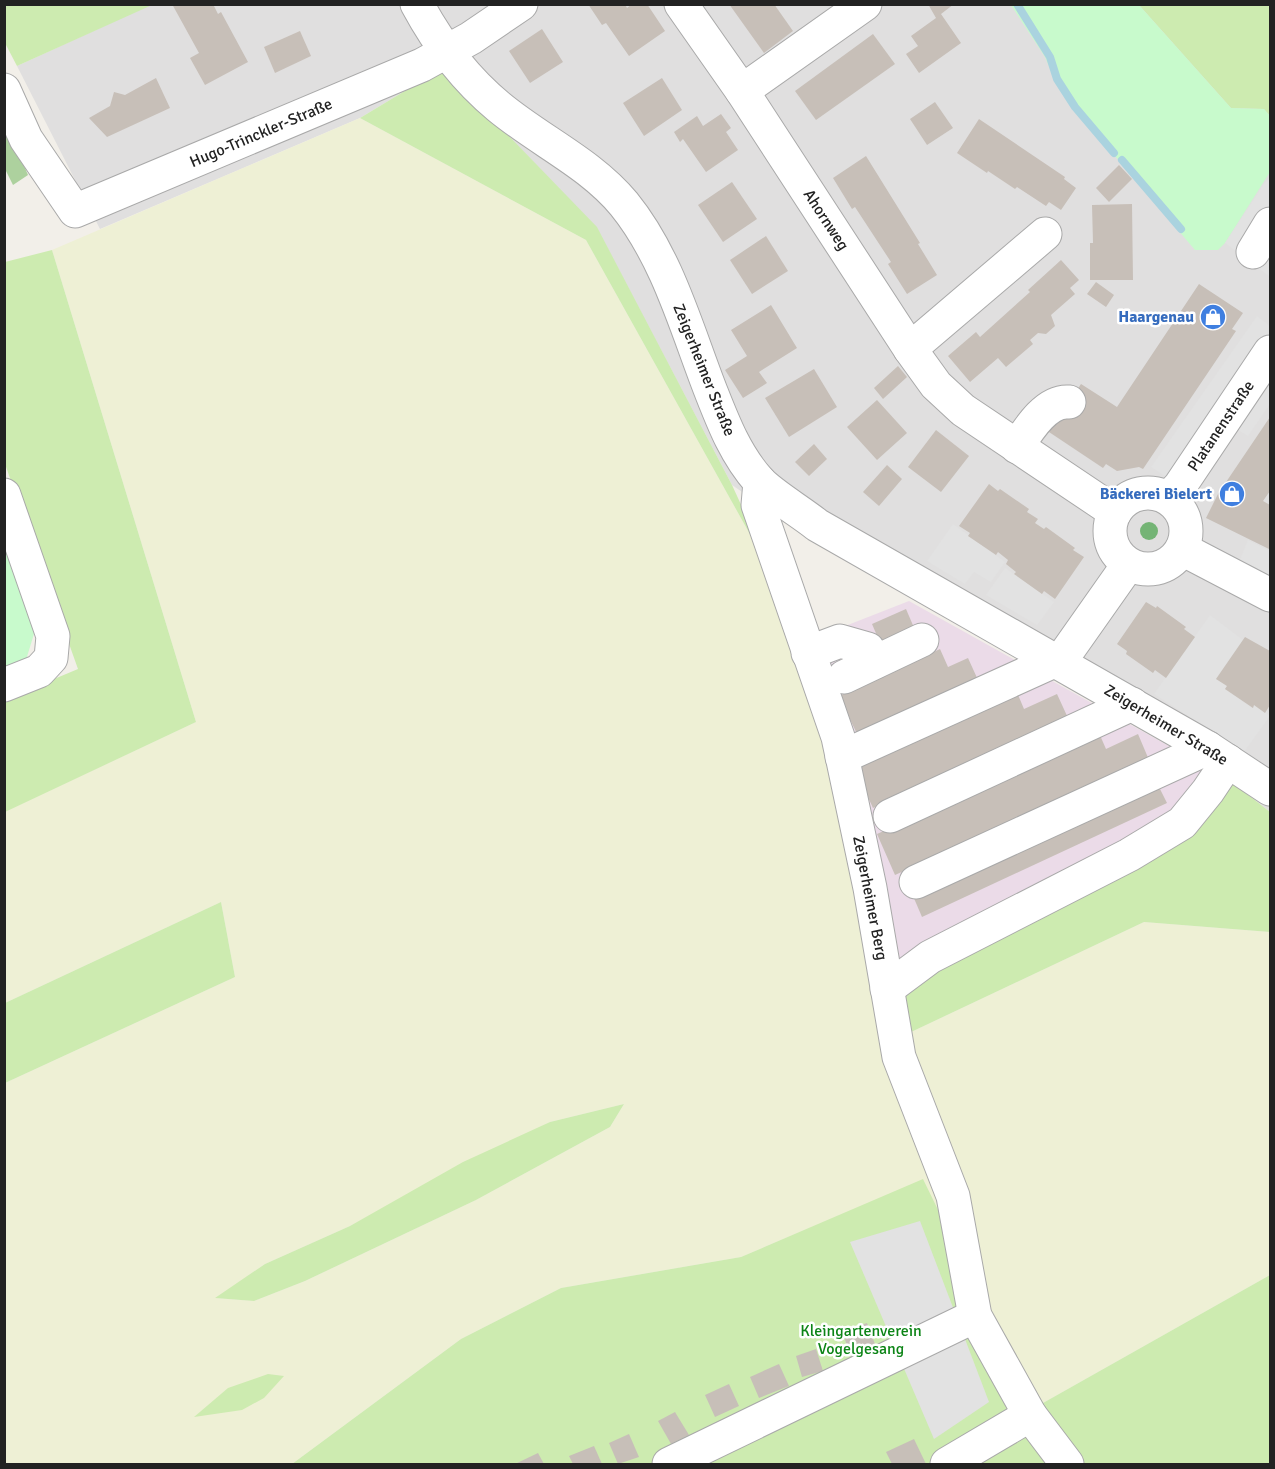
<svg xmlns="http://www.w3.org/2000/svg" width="1275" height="1469" viewBox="0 0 1275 1469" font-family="Signika,sans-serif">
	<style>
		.residential { fill: #e0dfdf }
		.industrial { fill: #ebdbe8 }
		.farmland { fill: #eef0d5; fill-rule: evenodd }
		.grass { fill: #cdebb0 }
		.forest { fill: #add19e }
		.park { fill: #c8facc }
		.parking { fill: #e2e2e2 }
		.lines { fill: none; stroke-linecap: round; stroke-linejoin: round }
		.stream { stroke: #aad3df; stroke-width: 8 }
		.building { fill: #c7bfb8 }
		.minor-casing { stroke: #a9a9a9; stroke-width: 35 }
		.minor { stroke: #fff; stroke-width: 33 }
		.tree { fill: #74b475 }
		.labels { text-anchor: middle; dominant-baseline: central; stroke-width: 5; stroke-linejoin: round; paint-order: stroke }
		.street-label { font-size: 16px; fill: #222; stroke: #fff }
		.shop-label { font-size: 16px; font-weight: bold; fill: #366cbe; stroke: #fff; text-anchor: end }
		.park-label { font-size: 16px; fill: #0c8416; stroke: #fff }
	</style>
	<rect width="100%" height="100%" fill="#f2efe9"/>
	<!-- residential -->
	<polygon class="residential" points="152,4 1270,5 1270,812 1228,779 830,552 732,485 597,228 443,68 360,118 100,229 17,66"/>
	<!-- industrial -->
	<polygon class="industrial" points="909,601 1228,779 894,972 807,641"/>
	<!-- farmland -->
	<path class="farmland" d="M360,118L586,240L776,581L909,1033L1144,922L1270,932V1275L1043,1403L980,1296L923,1180L741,1257L561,1288L461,1339L292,1464H5V1083L235,977L221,902L5,1003L4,812L196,722L52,250ZM624,1104L610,1127L476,1200L305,1281L254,1301L216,1298L265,1264L350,1226L550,1122Z"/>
	<!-- grass -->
	<g class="grass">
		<polygon points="4,5 5,4 152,5 17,66 5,43"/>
		<polygon points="1139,5 1270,5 1270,116 1264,109 1231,108"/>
		<polygon points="443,68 597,227 732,485 776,581 586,240 360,118"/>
		<polygon points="52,250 196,722 5,812 4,700 78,669 5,464 5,262"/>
		<polygon points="1228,779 1270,812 1270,932 1144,922 909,1033 894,972"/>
		<polygon points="221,902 235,977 5,1083 5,1003"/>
		<polygon points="624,1104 610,1127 476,1200 305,1281 254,1301 215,1298 265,1264 350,1226 463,1162 550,1122"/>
		<polygon points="923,1179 980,1296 1043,1403 1270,1275 1270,1464 292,1464 461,1339 561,1288 741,1257"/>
		<polygon points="268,1374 284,1376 264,1398 242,1410 194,1417 228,1388"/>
	</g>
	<!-- forest -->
	<polygon class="forest" points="4,119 28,175 13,185 5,169"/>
	<!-- park -->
	<g class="park">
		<polygon points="1011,5 1139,5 1231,108 1264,109 1270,116 1270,172 1225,243 1218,250 1195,250 1068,101 1053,76 1045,57"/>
		<polygon points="4,533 37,624 26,660 4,669"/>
	</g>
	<!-- parking -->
	<g class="parking">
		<polygon points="1270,177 1270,277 1225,243 1263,185"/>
		<polygon points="1257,316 1270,326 1270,404 1248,436 1224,421 1180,486 1151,467"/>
		<polygon points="953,524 1005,562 991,582 974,572 965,584 927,561"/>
		<polygon points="1248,540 1270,551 1270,577 1239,562"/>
		<polygon points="1005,568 1054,602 1037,625 986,595"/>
		<polygon points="1210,615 1243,640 1216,679 1227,686 1225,689 1252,708 1254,705 1270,716 1244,752 1154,694"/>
		<polygon points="920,1221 989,1402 934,1439 850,1242"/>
	</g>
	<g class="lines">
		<!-- stream -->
		<g class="stream">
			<polyline points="1017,4 1050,57 1057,79 1075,107 1114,153"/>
			<polyline points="1122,160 1181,229"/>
		</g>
	</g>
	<!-- building -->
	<g class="building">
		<polygon points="172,4 213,4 218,14 221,12 248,62 205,85 190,58 199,53"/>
		<polygon points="588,4 625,4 627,8 632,4 647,4 665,31 629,56 606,23 602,25"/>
		<polygon points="729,4 774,4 793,31 764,53"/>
		<polygon points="928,4 954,4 941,14 961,43 919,73 906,54 918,46 911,36 936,18"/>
		<polygon points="542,29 563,62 530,83 509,51"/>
		<polygon points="300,31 311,56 275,73 264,47"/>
		<polygon points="873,34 895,64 816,120 795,91"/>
		<polygon points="156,78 170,108 107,137 89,118 110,106 114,92 125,95"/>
		<polygon points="662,78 682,110 644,136 623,103"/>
		<polygon points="935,102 953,128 927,145 910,119"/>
		<polygon points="721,114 731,128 726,132 738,150 706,172 683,139 680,142 674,132 697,116 703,126"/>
		<polygon points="979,119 1065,177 1064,179 1076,188 1061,210 1049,202 1046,206 1017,187 1015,189 988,171 987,173 957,153"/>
		<polygon points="866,156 920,243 918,244 937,275 907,294 888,264 891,262 855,207 852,209 833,178"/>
		<polygon points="1119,165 1132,179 1109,202 1096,188"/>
		<polygon points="732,182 757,219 723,242 698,205"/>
		<polygon points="1132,204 1133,280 1090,280 1090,243 1093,243 1092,205"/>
		<polygon points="766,236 788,271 752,294 730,260"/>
		<polygon points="1061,260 1079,280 1070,288 1075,294 1051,315 1055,326 1046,334 1038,333 1030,340 1033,344 1006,367 998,358 970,382 948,356 976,332 980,337 1030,292 1028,290"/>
		<polygon points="1096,282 1114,295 1106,307 1087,294"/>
		<polygon points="1199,284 1243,313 1232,329 1236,331 1143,469 1139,467 1117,471 1106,464 1103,468 1049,432 1081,384 1117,407"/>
		<polygon points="771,305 797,348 759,372 767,383 743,398 725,370 747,356 731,330"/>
		<polygon points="898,366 907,377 883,399 874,388"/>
		<polygon points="814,369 837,407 789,437 765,398"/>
		<polygon points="877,400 907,433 877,460 847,427"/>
		<polygon points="1270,417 1270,491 1263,501 1270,505 1269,549 1206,518 1218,494"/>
		<polygon points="936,430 969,456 941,492 908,467"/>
		<polygon points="814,444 827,459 809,476 795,462"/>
		<polygon points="887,465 902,479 879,506 863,492"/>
		<polygon points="989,484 998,491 1000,489 1029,509 1027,512 1038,519 1035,523 1044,529 1046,527 1075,548 1073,550 1084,557 1055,599 1044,591 1042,594 1014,574 1016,572 1006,564 1008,560 998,552 996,555 968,536 970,533 959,526"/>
		<polygon points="1146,602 1156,608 1157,606 1186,627 1184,629 1195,637 1166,678 1155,670 1153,673 1126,654 1127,651 1117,644"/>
		<polygon points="906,609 915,630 881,645 872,624"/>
		<polygon points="1245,637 1270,651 1270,705 1265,713 1254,705 1253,708 1225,689 1227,686 1216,679"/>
		<polygon points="940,649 948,667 968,658 978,680 858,736 839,696"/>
		<polygon points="1016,690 1024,709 1057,694 1068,718 873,808 853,765"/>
		<polygon points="1099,733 1106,749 1138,734 1149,760 895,875 877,834"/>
		<polygon points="1157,783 1167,803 922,917 913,896"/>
		<polygon points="867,1323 878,1352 852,1360 842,1331"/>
		<polygon points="816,1349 823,1371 802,1377 796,1356"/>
		<polygon points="779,1364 789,1386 759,1398 750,1377"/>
		<polygon points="729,1384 739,1406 715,1417 705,1395"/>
		<polygon points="675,1412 689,1435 671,1444 658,1421"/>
		<polygon points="629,1434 639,1457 618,1464 609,1443"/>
		<polygon points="914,1439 926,1464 892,1464 886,1452"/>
		<polygon points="594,1446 602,1464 573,1464 569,1456"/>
		<polygon points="538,1453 544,1464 515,1464"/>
	</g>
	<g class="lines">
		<!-- minor casing -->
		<g class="minor-casing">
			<g id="minor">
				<path d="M417,4C438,43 465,79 499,107C540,141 590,163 624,204C667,257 686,327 710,389C723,422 735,454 759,481C772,495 801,512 817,525L1208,748L1270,789"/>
				<polyline points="681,4 742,91 910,349 936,385 963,410 1115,512"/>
				<polyline points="4,90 26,139 75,211 422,65 471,38 521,4"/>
				<polyline points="742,91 865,4"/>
				<polyline points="1253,252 1270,224"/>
				<polyline points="910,349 1045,234"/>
				<path d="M1017,447C1028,430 1046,400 1069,402"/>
				<polyline points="760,482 758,505 838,737 870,888 899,1057 953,1196 975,1316 1030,1415 1067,1464"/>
				<circle cx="1148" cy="531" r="38"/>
				<polyline points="4,495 53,636 51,658 39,671 4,685"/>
				<polyline points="1169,498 1180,486 1270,352"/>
				<polyline points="1182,549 1270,595"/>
				<polyline points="808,653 840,641 868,649 875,662"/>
				<polyline points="1059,663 1128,565"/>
				<polyline points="844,677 922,640"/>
				<polyline points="842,757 1054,661"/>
				<polyline points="890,816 1132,704"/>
				<polyline points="916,882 1208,748"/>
				<polyline points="887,989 930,957 1129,855 1182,823 1208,791 1228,761"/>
				<polyline points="669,1464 975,1316"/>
				<polyline points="947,1464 1030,1415"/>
			</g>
		</g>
		<!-- minor -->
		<use href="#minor" class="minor"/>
	</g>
	<!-- trees -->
	<circle class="tree" cx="1149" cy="531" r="9"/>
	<!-- icons -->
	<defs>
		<g id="shop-disc" transform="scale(1.35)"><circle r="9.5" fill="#3f7fe0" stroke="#fff"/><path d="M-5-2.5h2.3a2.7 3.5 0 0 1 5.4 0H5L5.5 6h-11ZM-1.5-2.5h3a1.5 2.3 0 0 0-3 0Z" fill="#fff"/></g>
	</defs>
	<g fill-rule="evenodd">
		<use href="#shop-disc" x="1213" y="317"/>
		<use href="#shop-disc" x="1232" y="494"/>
	</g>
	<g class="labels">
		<!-- street labels -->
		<g class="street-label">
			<text transform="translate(261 133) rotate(-23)">Hugo-Trinckler-Straße</text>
			<text transform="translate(826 220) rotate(57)">Ahornweg</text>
			<text transform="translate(704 370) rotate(68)">Zeigerheimer Straße</text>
			<text transform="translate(1221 426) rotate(-56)">Platanenstraße</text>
			<text transform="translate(1166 725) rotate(31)">Zeigerheimer Straße</text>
			<text transform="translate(870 898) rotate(79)">Zeigerheimer Berg</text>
		</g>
		<!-- shop labels -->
		<g class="shop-label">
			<text x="1194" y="317">Haargenau</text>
			<text x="1212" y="494">Bäckerei Bielert</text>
		</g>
		<!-- park labels -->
		<g class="park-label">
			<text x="861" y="1331">Kleingartenverein<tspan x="861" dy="18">Vogelgesang</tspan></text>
		</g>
	</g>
	<!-- border -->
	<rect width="1275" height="1469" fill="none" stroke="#222222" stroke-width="12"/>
</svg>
